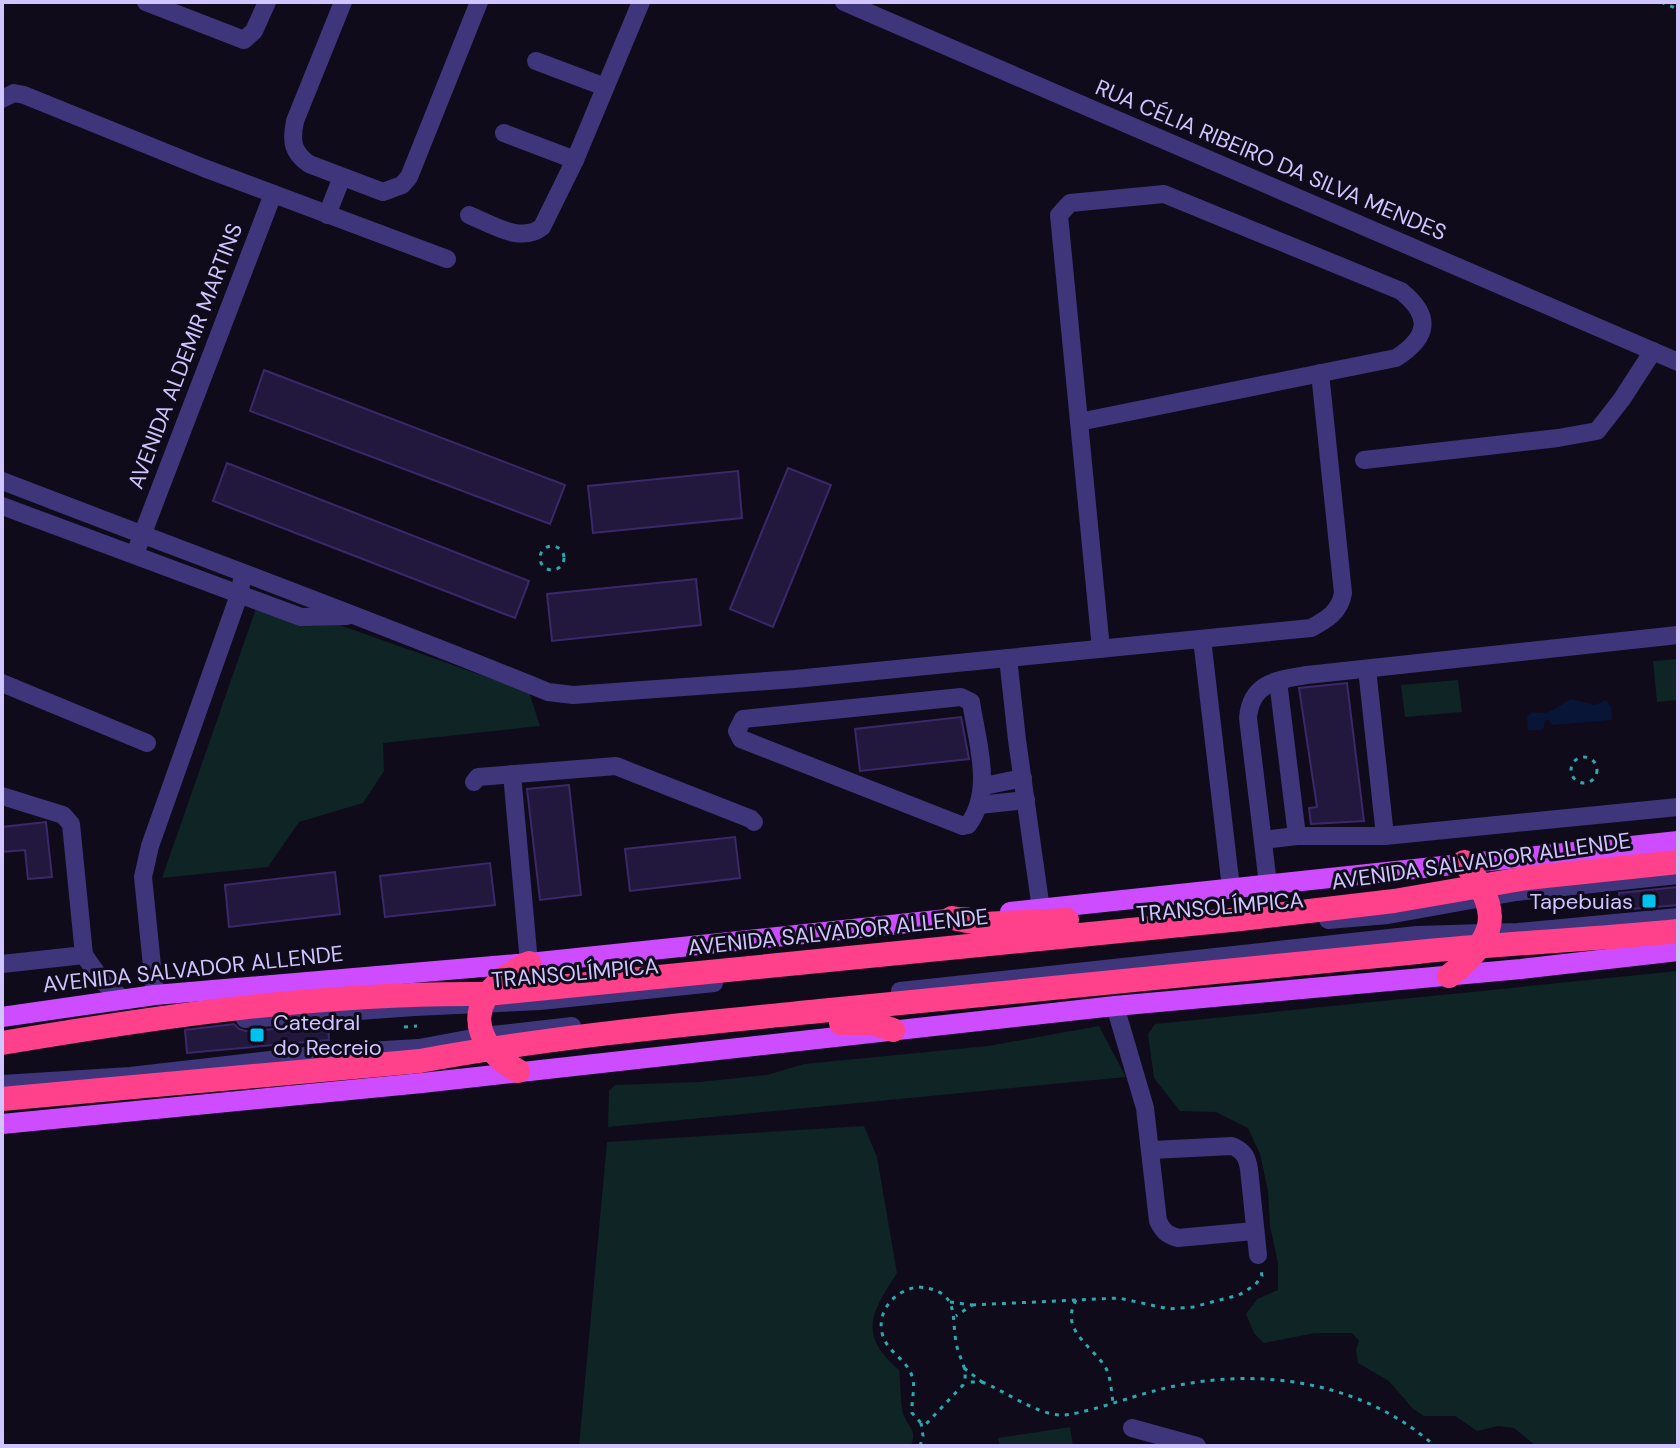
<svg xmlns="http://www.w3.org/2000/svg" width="1680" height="1448" viewBox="0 0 1680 1448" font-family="'DM Sans',sans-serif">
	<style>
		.green { fill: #0e2425 }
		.water { fill: #081537 }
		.building { fill: #22173d; stroke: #3b2869; stroke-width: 2 }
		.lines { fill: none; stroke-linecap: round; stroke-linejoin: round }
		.path { stroke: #2ba9ad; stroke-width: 3; stroke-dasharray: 4 6; stroke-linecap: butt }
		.minor { stroke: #3e357b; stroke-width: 18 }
		.major { stroke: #cd4cff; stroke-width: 20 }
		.highway { stroke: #ff408a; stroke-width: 24 }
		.poi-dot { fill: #00c2f0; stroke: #0f0b1b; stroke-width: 3 }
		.labels { text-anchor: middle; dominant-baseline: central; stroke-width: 6; stroke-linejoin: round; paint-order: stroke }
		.street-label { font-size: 22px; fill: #d1c5ff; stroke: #0f0b1b }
		.poi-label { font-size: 22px; fill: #d1c5ff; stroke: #0f0b1b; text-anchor: end }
	</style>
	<rect width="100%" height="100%" fill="#0f0b1b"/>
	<!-- green -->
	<g class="green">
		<polygon points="260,597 529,692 540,726 383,743 384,771 363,803 299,822 268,867 162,878"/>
		<polygon points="1678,659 1678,700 1657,702 1653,661"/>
		<polygon points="1458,680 1462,712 1405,717 1401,685"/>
		<polygon points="1678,971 1678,1446 1536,1446 1514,1428 1498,1426 1477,1431 1455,1416 1424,1416 1413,1409 1389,1381 1358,1363 1356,1350 1359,1341 1352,1333 1315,1333 1264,1343 1254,1333 1246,1314 1257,1299 1278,1290 1278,1263 1270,1226 1268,1191 1260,1154 1248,1128 1216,1112 1180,1111 1154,1078 1148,1034 1155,1024"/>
		<polygon points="1099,1026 1126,1077 608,1127 609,1091 615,1085 699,1082 767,1075 804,1064 988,1046"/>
		<path d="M864,1126L877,1157L897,1273C872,1312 857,1334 899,1370C901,1382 900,1406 904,1416C909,1428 917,1430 911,1445L579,1446L607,1142Z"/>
		<polygon points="1070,1427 1073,1446 1000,1446 998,1438"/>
	</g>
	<!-- water -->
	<path class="water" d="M1571,699L1595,705L1606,700L1611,707L1612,720L1552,725L1549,720H1545L1543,730H1528L1527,717L1532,712C1551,716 1556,707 1571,699Z"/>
	<!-- building -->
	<g class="building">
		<polygon points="264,370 565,485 550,524 250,411"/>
		<polygon points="227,463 529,581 515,618 213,501"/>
		<polygon points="788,468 831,485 773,627 730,609"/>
		<polygon points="738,471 742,518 593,533 588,486"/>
		<polygon points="696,579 701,625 552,641 547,594"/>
		<polygon points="1347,683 1364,821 1311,824 1309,808 1317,807 1299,688"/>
		<polygon points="961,717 969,759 860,771 855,729"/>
		<polygon points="569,785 581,895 540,900 527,789"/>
		<polygon points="46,822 52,877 28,879 25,850 2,852 2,827"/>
		<polygon points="735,837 740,878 630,891 625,849"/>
		<polygon points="490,863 495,905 385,917 380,876"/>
		<polygon points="335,872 340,914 229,927 225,885"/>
		<polygon points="1678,887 1678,905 1620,910 1619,893"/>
		<polygon points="234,1024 239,1029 246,1031 328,1025 329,1040 187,1053 185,1030"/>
	</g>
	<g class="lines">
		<!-- path -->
		<g class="path">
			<polyline points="1661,2 1678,9"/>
			<circle cx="552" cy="558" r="12"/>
			<circle cx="1584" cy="770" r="13"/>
			<polyline points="404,1027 417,1026"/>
			<path d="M919,1287C960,1291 951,1314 956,1342C958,1358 970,1369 963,1385L926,1424L921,1423L912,1413C911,1401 916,1387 912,1376C907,1361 892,1354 885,1341C872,1315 894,1289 919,1287Z"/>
			<path d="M1076,1300C1060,1329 1089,1344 1104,1365C1111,1375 1111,1390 1113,1402"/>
			<polyline points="950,1302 972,1305 956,1316"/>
			<polyline points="972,1305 1119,1298 1169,1309 1193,1307 1239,1295 1255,1285 1262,1276 1261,1271"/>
			<polyline points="964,1368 982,1382 965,1382"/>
			<path d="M982,1382C1005,1391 1036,1414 1060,1415C1079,1416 1133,1396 1154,1391C1250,1365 1358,1378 1435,1446"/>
			<polyline points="920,1446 923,1436 921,1423"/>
		</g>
		<!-- minor -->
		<g class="minor">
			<polyline points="146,2 244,40 254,31 267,2"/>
			<path d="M343,2L295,121C291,141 292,152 309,164L383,192L402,185L409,177L479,2"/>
			<polyline points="844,2 1678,362"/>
			<polyline points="536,61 605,87"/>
			<polyline points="2,99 14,93 24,95 204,168 447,259"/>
			<polyline points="504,133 575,160"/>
			<polyline points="327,215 342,177"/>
			<path d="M469,215C491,224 521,244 542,227L575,160L641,2"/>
			<path d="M1079,422L1396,358C1429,337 1432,316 1401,291L1164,194L1070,203L1059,215L1101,649"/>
			<polyline points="1364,460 1558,438 1597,431 1622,399 1653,351"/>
			<path d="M2,481C184,551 367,618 548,692L573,695L795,679L1311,628C1326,620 1340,612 1343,593L1320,373"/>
			<polyline points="2,506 301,617 347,616"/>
			<polyline points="138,546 273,194"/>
			<polyline points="1202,639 1231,888"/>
			<polyline points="1008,658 1017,740 1041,909"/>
			<polyline points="1368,678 1385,836"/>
			<polyline points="1278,681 1297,836"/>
			<polyline points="2,683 147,743"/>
			<path d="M961,697L971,702C977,742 994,790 968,825L963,826L741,739L737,731L743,719Z"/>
			<polyline points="512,774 529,963"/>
			<polyline points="474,782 478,777 616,766 751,819 754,822"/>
			<polyline points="984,786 1023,778"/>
			<polyline points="2,796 63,815 71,824 84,955 103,982 124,1000"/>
			<polyline points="979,805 1026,800"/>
			<polyline points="1263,840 1297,836 1385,836 1678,807"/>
			<path d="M1268,884L1248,718C1251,682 1277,680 1307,675L1678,635"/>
			<polyline points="1328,920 1388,915 1516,892 1678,875"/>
			<polyline points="2,964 84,955"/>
			<polyline points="900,991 1417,935 1518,932 1678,917"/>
			<polyline points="155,995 143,877 150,846 239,595 243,575"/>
			<path d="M1115,1006L1145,1108L1158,1221C1163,1231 1167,1235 1178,1238L1254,1231"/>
			<polyline points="245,1019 415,1007 540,1001 714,983"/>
			<polyline points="2,1084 130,1076 332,1053 419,1048 483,1036 572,1026"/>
			<path d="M1152,1150L1232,1146C1244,1151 1247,1157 1249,1169L1258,1255"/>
			<polyline points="1132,1428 1197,1446"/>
		</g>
		<!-- major -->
		<g class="major">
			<polyline points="1010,912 1678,841"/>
			<polyline points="2,1017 155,995 529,963 966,917"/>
			<polyline points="2,1124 422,1083 1115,1006 1521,969 1678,951"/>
		</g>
		<!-- highway -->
		<g class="highway">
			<polyline points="952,918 983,924 1067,920"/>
			<path d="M1449,976C1498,937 1503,912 1464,862"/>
			<polyline points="841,1023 873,1023 893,1030"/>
			<path d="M2,1043C162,1016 325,992 487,994L1241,919L1394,901L1527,878L1678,862"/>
			<path d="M518,1071C484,1052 462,1016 497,984C506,975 518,969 529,963"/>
			<path d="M2,1099L420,1061C555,1036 693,1024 830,1010C1026,990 1222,970 1418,952C1505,943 1591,940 1678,931"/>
		</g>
	</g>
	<!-- markers -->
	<g class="poi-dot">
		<rect x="1641" y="893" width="16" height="16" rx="4"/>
		<rect x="249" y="1027" width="16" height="16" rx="4"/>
	</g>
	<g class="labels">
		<!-- street labels -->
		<g class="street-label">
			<text transform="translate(1271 160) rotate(23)">RUA CÉLIA RIBEIRO DA SILVA MENDES</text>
			<text transform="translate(185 356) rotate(-69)">AVENIDA ALDEMIR MARTINS</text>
			<text transform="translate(1481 861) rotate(-8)">AVENIDA SALVADOR ALLENDE</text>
			<text transform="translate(1220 907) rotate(-5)">TRANSOLÍMPICA</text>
			<text transform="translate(838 932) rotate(-6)">AVENIDA SALVADOR ALLENDE</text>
			<text transform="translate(193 969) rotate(-6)">AVENIDA SALVADOR ALLENDE</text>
			<text transform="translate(575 973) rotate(-5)">TRANSOLÍMPICA</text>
		</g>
		<!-- poi labels -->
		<g class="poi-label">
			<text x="1633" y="901">Tapebuias</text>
			<text x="273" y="1022" text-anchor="start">Catedral<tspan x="273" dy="25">do Recreio</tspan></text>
		</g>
	</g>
	<!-- border -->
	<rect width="1680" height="1448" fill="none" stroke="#d1c5ff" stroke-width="8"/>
</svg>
